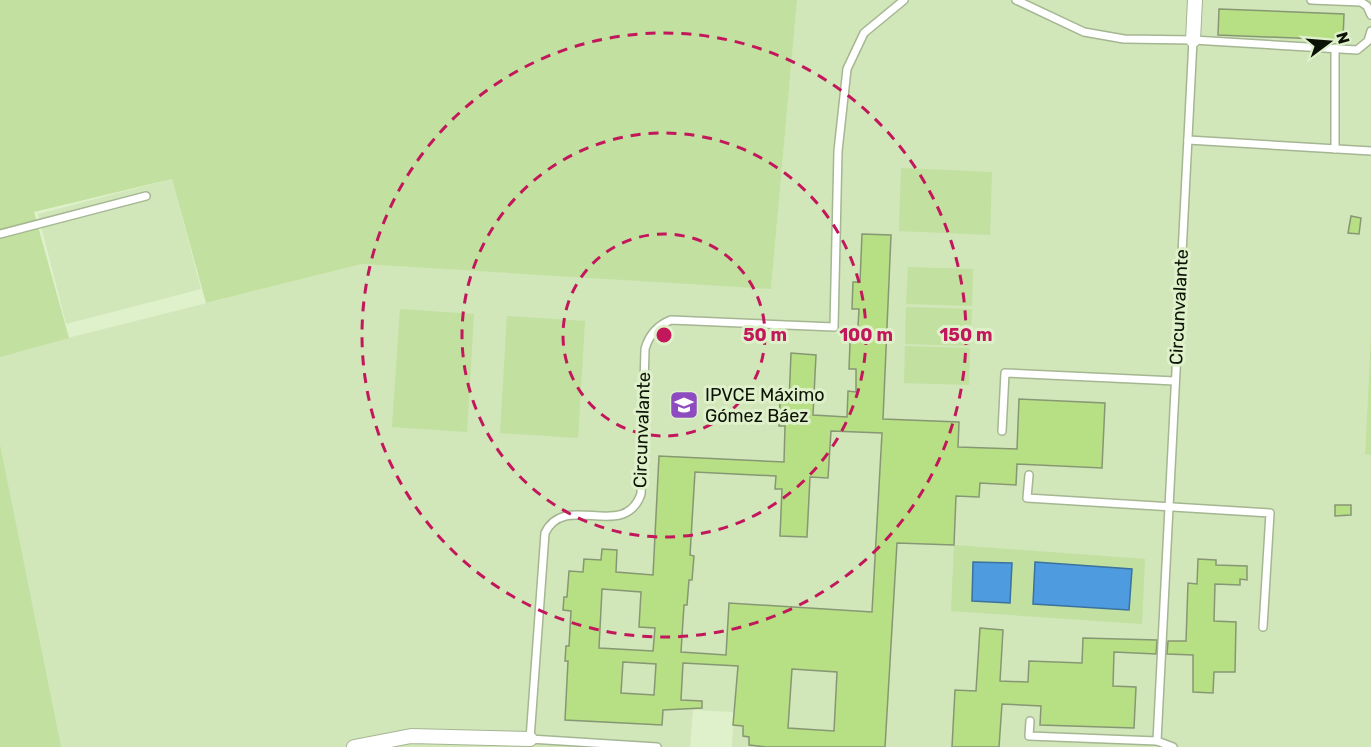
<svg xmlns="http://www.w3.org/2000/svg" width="1371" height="747" viewBox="0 0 1371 747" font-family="Rubik,sans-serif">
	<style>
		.built { fill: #d1e6b9 }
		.green { fill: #c2e09f }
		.water { fill: #4f9bdf; stroke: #3b729e; stroke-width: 1.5 }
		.building { fill: #b7df83; stroke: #879774; stroke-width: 1.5; fill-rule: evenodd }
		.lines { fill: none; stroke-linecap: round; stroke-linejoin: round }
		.lane-casing { stroke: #a5b692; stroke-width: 10 }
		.street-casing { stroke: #a5b692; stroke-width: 16 }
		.lane { stroke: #fff; stroke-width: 7 }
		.street { stroke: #fff; stroke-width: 14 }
		.ring { fill: none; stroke: #c2185b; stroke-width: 3; stroke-dasharray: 10 8 }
		.labels { text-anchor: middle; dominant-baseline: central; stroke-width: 6; stroke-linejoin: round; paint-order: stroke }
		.street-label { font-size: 18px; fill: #0d1206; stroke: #dff1cb }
		.poi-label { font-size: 18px; fill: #0d1206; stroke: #dff1cb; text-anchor: start }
		.centre { fill: #c2185b; stroke: #dff1cb; stroke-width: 3 }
		.ring-label { font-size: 18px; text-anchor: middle; font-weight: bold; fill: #c2185b; stroke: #dff1cb; stroke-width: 6; stroke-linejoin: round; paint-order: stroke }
	</style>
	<rect width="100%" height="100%" fill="#dff1cb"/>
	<!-- built -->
	<g class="built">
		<polygon points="797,0 1371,0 1371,332 1365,453 1371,455 1371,747 732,747 734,712 693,710 690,747 59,747 0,457 0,355 362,264 771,288"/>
		<polygon points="172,179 201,289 66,324 38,214"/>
	</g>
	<!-- green -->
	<g class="green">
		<polygon points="0,0 797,0 771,289 362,264 206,303 172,179 34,212 69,338 0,357"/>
		<polygon points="901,168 992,172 990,235 899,231"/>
		<polygon points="908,267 973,269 972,306 906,304"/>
		<polygon points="906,307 972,309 970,346 905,344"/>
		<polygon points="400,309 474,314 467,432 392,427"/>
		<polygon points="507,316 585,321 578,438 500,433"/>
		<polygon points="1371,332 1371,455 1365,454"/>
		<polygon points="905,346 970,348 969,385 904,383"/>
		<polygon points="0,445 61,747 0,747"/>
		<polygon points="954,545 1145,559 1142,624 951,611"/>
	</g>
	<!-- water -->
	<g class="water">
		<polygon points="973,562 1012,563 1010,603 972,601"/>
		<polygon points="1035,562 1132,569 1129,610 1033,604"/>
	</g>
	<!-- building -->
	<g class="building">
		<polygon points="1219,9 1344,14 1343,40 1218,35"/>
		<polygon points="1351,216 1361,218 1359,234 1348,233"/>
		<path d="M862,234L891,235L883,419L959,422L958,447L1017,449L1019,399L1105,403L1102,468L1017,464L1016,485L980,483L979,497L956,496L954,545L897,543L885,747H766L749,745V737L743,736V726L733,725L738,666L683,663L681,700L702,701V708L663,710L662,725L565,720L568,661H565L566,646H569L571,611L563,610L564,597H567L569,571L583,572L584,559L601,560L602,549L617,550L616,572L653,575L659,456L784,462L785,426H779L780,402H789L791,353L816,355L813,415L847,417L848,391L856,392V369H849L850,343H857L859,309H852L853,282H860ZM831,431L882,433L872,612L729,603L726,655L681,652L684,605H687L689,580H692L694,556L690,555L695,472L776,476L775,489H782L780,536L807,537L810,477L828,478ZM602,589L641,592L639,627L655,628L653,651L599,648ZM623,662L656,664L654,695L621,693ZM792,669L837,672L834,731L788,728Z"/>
		<polygon points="1335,505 1351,505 1351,515 1335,516"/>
		<polygon points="1198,559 1216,560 1216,565 1247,566 1247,580 1240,579 1240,585 1215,584 1214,621 1236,622 1235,672 1214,672 1213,693 1193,692 1193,655 1167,654 1168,641 1186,641 1188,583 1197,584"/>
		<polygon points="980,628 1003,630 1000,681 1028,682 1029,661 1082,663 1083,638 1157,640 1156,654 1114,652 1113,686 1136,687 1134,728 1040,725 1041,706 1002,704 999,747 952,747 955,690 976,691"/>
	</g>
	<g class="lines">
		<!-- lane casing -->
		<g class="lane-casing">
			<g id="lane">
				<polyline points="1016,0 1084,32 1124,39 1193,40 1157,741 1173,747"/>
				<polyline points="1311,0 1361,2 1367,6 1371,15"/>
				<polyline points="1193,40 1357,50 1368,41 1371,31"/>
				<polyline points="1335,48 1335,149"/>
				<polyline points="1188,140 1371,151"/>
				<polyline points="0,234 146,196"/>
				<polyline points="1002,431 1005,373 1175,381"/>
				<polyline points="1029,475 1027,498 1270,513 1263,627"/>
				<polyline points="1030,721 1029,736 1157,741"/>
				<path d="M657,747L530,739L545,533C565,491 624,542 641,494L645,349C649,335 658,325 671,320L834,327L838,151L847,69L864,33L904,0"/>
			</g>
		</g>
		<!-- street casing -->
		<g class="street-casing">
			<g id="street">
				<polyline points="1193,40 1195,0"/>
				<polyline points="354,747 411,736 530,739"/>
			</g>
		</g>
		<!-- lane -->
		<use href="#lane" class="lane"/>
		<!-- street -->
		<use href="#street" class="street"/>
	</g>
	<!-- distance rings -->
	<g class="ring">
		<circle cx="664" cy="335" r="101"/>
		<circle cx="664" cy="335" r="202"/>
		<circle cx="664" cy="335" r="302"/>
	</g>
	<!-- icons -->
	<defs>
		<g id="school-square" transform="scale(1.5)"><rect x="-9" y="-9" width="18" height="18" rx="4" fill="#8e4bbf" stroke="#dff1cb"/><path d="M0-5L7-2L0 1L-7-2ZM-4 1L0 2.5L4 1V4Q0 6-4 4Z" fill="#fff"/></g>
	</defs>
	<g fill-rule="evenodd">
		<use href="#school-square" x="684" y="405"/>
	</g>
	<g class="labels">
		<!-- street labels -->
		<g class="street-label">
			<text transform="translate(1179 307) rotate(-87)">Circunvalante</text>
			<text transform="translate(642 430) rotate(-88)">Circunvalante</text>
		</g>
		<!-- poi labels -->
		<g class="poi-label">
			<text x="705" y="395">IPVCE Máximo<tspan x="705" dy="21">Gómez Báez</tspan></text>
		</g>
	</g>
	<circle cx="664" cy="335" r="9" class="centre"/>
	<g class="ring-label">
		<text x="765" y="341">50 m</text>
		<text x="866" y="341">100 m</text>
		<text x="966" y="341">150 m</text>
	</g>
	<!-- north arrow -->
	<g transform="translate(1329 42) rotate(74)" stroke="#dff1cb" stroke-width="4.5" paint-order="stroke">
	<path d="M0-4.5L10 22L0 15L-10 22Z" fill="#0d1206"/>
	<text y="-9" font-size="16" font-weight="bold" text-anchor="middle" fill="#0d1206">N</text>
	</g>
</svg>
